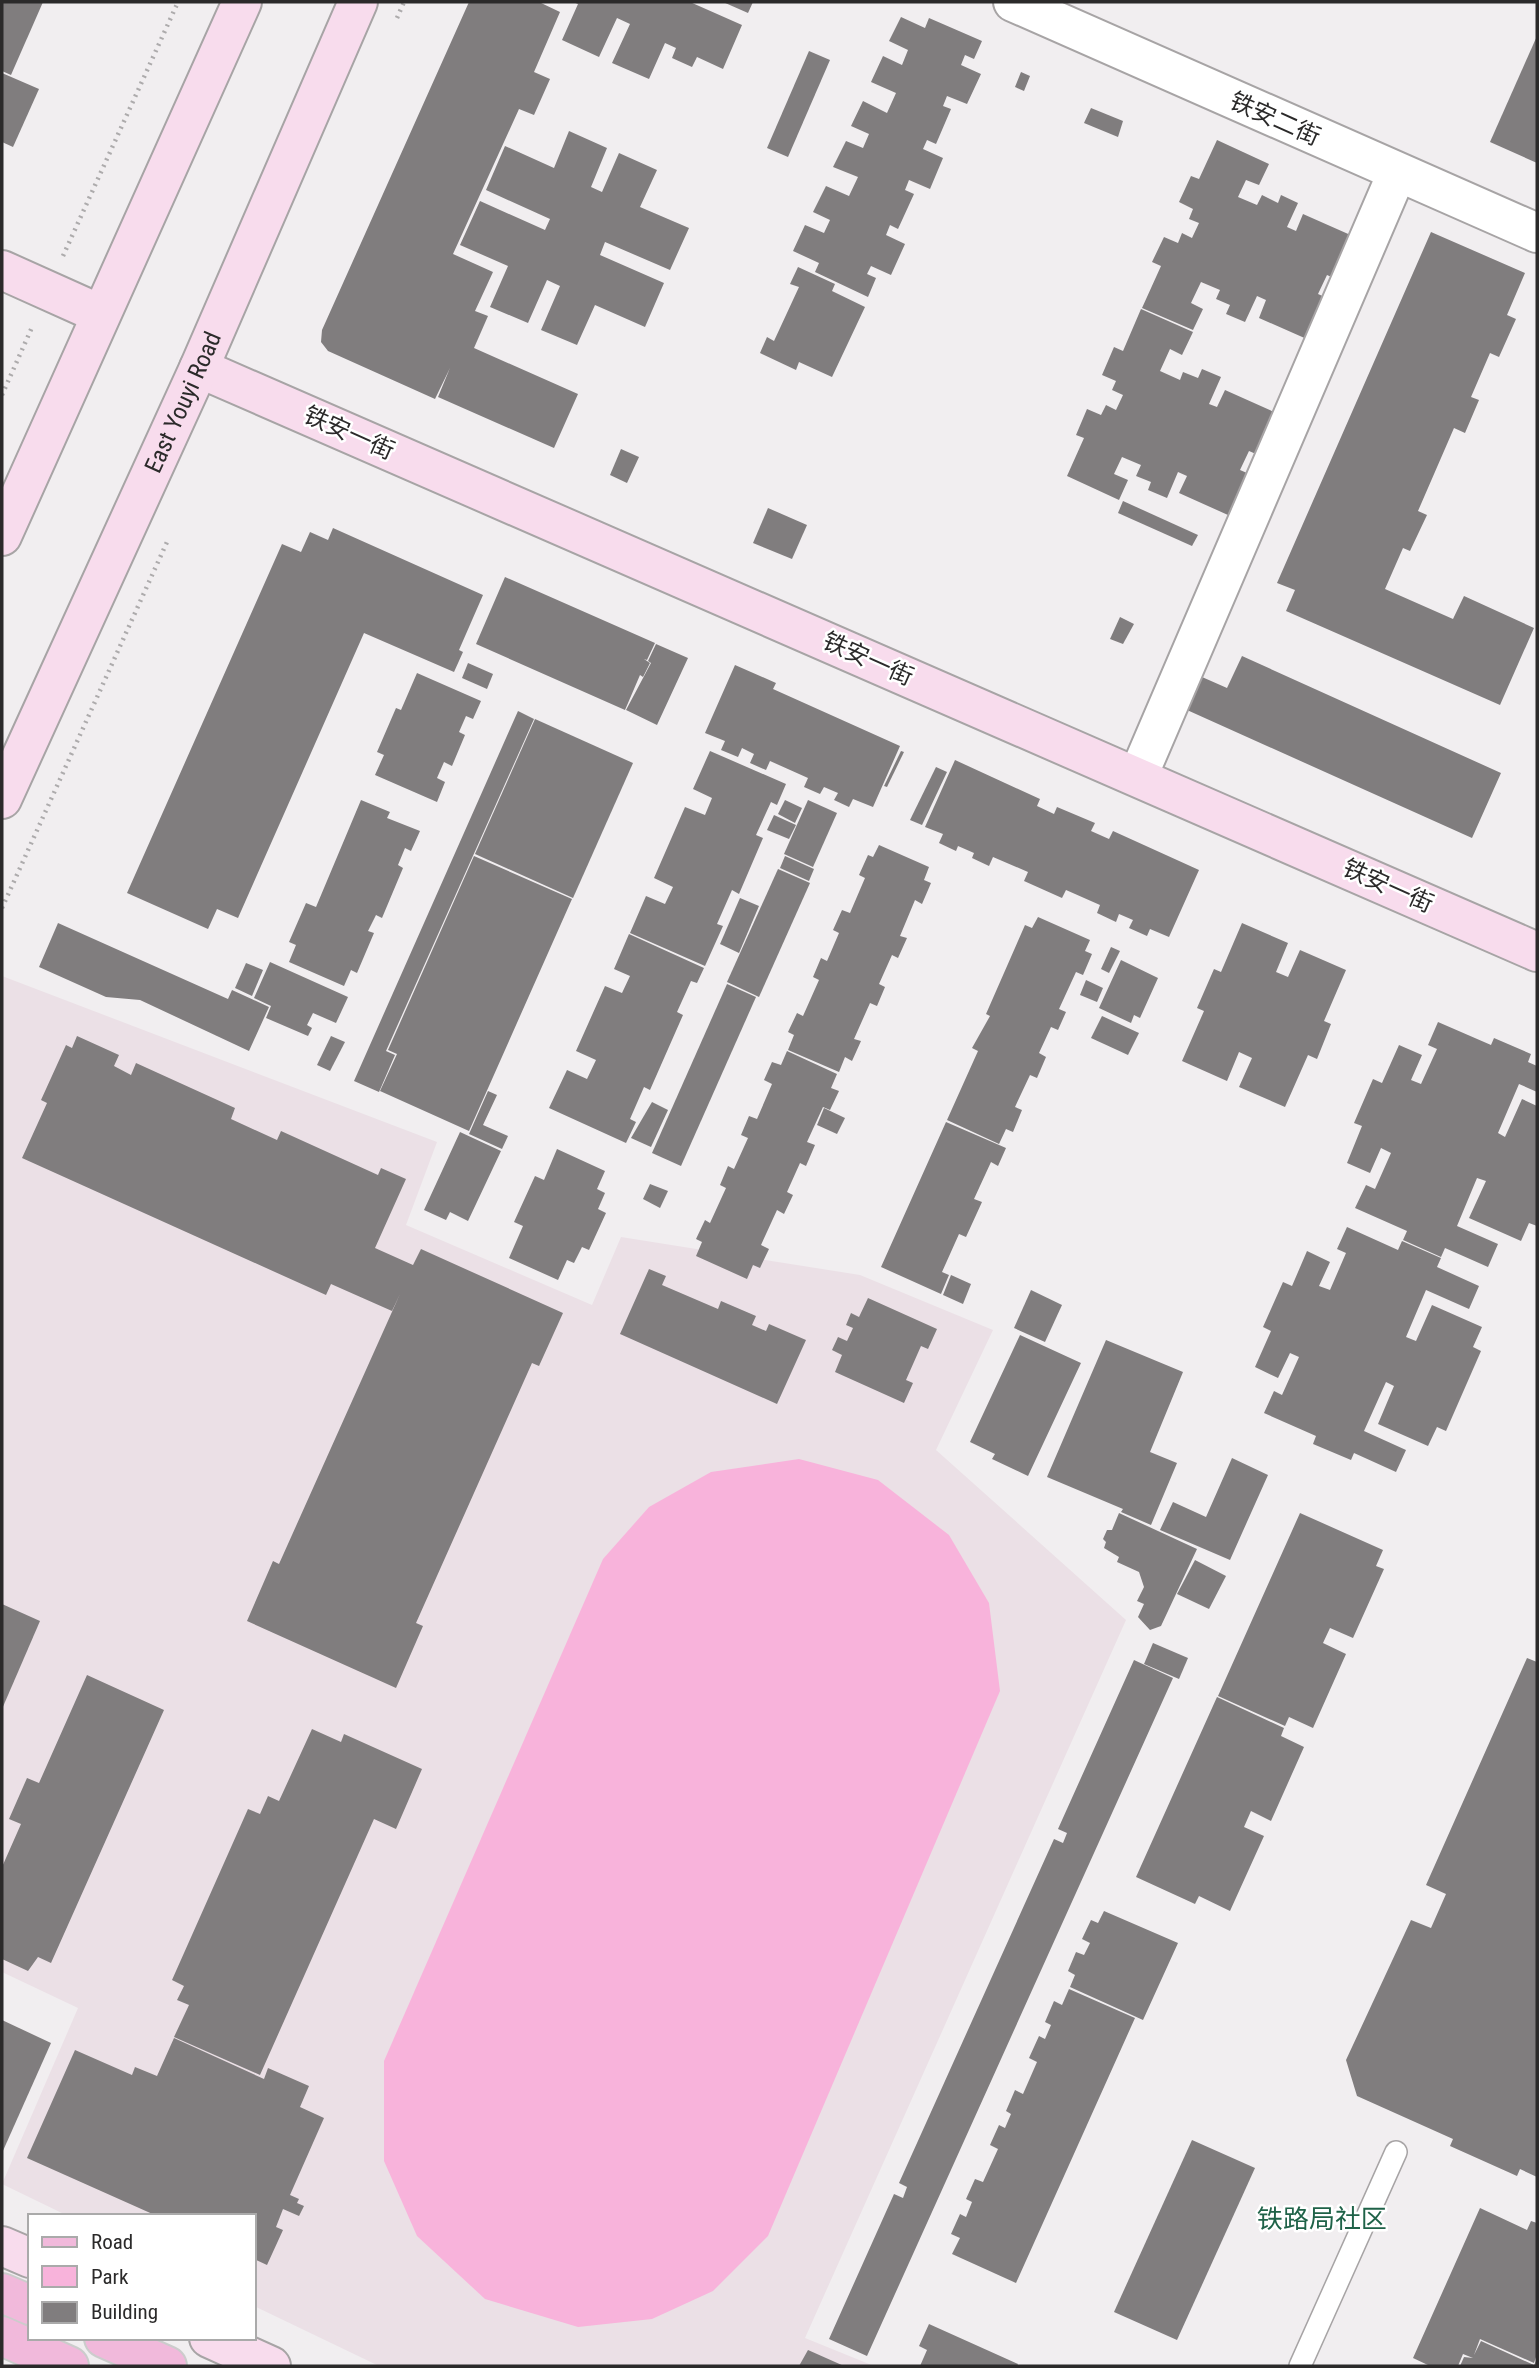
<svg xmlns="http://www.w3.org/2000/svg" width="1539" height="2368" viewBox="0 0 1539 2368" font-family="'Roboto Condensed','Noto Sans SC',sans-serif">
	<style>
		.built { fill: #ebe0e6 }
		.green { fill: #f8b3db }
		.building { fill: #807d7e }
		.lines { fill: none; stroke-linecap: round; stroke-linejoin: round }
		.lane-casing { stroke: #a7a4a5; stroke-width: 24 }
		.street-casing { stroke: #a7a4a5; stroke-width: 42 }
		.secondary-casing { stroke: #a7a4a5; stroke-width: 42 }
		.primary-casing { stroke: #ccc; stroke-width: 42 }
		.path { stroke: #adabac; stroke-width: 4.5; stroke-dasharray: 2 5; stroke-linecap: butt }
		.lane { stroke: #fff; stroke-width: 21 }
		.street { stroke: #fff; stroke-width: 38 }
		.secondary { stroke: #f8dced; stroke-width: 38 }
		.primary { stroke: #f1b9db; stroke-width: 38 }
		.labels { text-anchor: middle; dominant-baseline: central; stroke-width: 5; stroke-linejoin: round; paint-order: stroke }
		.street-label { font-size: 24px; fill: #2b2a2a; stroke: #fff }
		.neighbourhood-label { font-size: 26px; fill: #1f6248; stroke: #fff }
	</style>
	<rect width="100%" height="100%" fill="#f1eef0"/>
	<!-- built -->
	<polygon class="built" points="2,976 437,1142 406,1225 592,1305 621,1237 860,1275 993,1330 936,1450 1126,1620 805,2338 874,2366 379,2366 254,2306 254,2216 68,2216 2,2184 78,2008 2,1972"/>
	<!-- green -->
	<polygon class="green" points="799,1459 878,1480 949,1535 989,1603 1000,1691 768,2236 713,2291 652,2319 578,2327 485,2299 417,2236 384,2161 384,2061 603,1559 649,1507 711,1472"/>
	<!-- building -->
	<g class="building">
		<polygon points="2,2 43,2 11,75 2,71"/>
		<polygon points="469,2 539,2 560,12 534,72 550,79 534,115 519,109 453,254 493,272 475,311 488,316 474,348 578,394 554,448 438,397 450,368 435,399 328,351 321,342 322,330"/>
		<polygon points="573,2 690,2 742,25 723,69 697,57 692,67 672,58 676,48 665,43 649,79 612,63 630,24 617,18 599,57 562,40 578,4"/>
		<polygon points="723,2 753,2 748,13"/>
		<polygon points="901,17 925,28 929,18 982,41 974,59 965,55 961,65 981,74 967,104 947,96 943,106 951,109 936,144 927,140 923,149 943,158 930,189 909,180 905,190 914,194 898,229 890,225 886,235 905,244 891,275 871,266 867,274 876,278 868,297 815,272 819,263 793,251 805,225 824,233 830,220 813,212 826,186 849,196 858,177 833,167 846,141 863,148 869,134 851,126 863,101 887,113 896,93 871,82 883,56 902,65 908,50 889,41"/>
		<polygon points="1537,36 1537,163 1490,142"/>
		<polygon points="809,51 830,60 788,157 767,148"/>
		<polygon points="1021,72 1030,76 1024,91 1015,87"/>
		<polygon points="2,73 39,89 13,147 2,142"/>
		<polygon points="1091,108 1123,121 1118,137 1084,123"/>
		<polygon points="569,131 607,148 591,187 602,192 619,153 657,170 640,207 689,228 670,270 605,242 600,255 664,283 645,327 595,305 577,345 541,330 560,286 547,280 528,323 490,307 508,266 460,245 480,201 545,230 550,219 486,190 505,146 554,168"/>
		<polygon points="1217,140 1269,164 1259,185 1246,180 1238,197 1257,205 1262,195 1278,203 1281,195 1298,203 1287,227 1296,231 1303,214 1355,237 1336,279 1327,275 1318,294 1327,298 1309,340 1259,318 1266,300 1257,296 1245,322 1226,314 1230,305 1216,299 1220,290 1201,282 1191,303 1203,309 1193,330 1142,308 1161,266 1152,262 1164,237 1178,243 1182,233 1192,238 1199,223 1189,219 1193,209 1179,202 1191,176 1199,179"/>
		<polygon points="1431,232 1525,273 1507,315 1516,319 1499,357 1490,353 1471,397 1479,400 1465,433 1454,428 1418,511 1427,515 1410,551 1403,548 1385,589 1453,619 1464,596 1534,628 1500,705 1286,611 1295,590 1277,583"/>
		<polygon points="798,267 835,284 832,291 865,307 832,377 799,362 796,370 760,353 767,337 774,341 799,287 790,284"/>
		<polygon points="1141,309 1193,332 1182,355 1170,349 1160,371 1180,380 1183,372 1198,378 1202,369 1221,377 1209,404 1217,407 1225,390 1274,412 1256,454 1249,451 1240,470 1247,473 1228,515 1179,493 1187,476 1178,472 1167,498 1148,490 1151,482 1136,476 1141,465 1122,457 1114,474 1128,480 1119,500 1067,476 1084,438 1076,435 1087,409 1101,415 1106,405 1116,410 1123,395 1112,390 1116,381 1102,375 1114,347 1123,351"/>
		<polygon points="621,449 639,457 627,483 610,475"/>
		<polygon points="1123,501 1198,535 1192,546 1118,513"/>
		<polygon points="768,508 807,525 792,559 753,543"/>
		<polygon points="333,528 483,595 459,650 463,652 454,672 364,633 238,918 217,909 208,929 127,893 282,544 301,552 310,532 328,540"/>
		<polygon points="505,577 655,643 647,660 644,659 650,663 643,677 640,675 625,710 476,644"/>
		<polygon points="1120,617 1134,624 1123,644 1110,639"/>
		<polygon points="656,644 688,658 657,725 626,710 651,663 648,661"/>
		<polygon points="1242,656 1501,773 1472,838 1187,710 1202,677 1227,688"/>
		<polygon points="468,663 493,674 487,689 462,678"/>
		<polygon points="735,665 776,683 773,689 900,746 873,807 853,799 849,807 834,800 838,793 824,787 820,794 804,787 808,778 770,761 766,770 750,763 754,754 742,748 738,757 721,750 725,741 705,733"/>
		<polygon points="417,673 481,701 473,719 466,716 459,732 465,735 452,766 444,762 437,778 445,782 437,802 375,775 384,755 377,752 396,708 401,710"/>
		<polygon points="518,711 534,719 386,1051 395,1055 379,1092 354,1081"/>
		<polygon points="535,719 633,763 573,898 475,854"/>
		<polygon points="710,751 786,784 777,805 771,802 756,835 763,838 739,894 732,890 717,924 723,926 705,966 630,933 646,896 665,904 673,887 654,878 685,807 705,815 712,798 693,789"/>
		<polygon points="901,751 904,752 887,787 884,786"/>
		<polygon points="955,760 1040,799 1037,806 1054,814 1057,807 1095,823 1091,831 1109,839 1113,831 1199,870 1169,937 1150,929 1147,936 1129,928 1133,920 1119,914 1116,922 1097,913 1100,905 1066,890 1062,898 1024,881 1028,872 993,857 989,866 972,858 974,853 958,846 956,851 939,843 943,834 925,827"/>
		<polygon points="936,767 947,772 922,825 910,820"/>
		<polygon points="361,800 390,812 387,818 420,831 411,851 405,848 398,865 403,868 382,918 376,915 368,931 374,933 357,973 351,970 344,986 289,962 296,945 289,942 306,903 316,907"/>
		<polygon points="785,800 802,808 795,823 778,814"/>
		<polygon points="808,800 837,813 813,867 784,854"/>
		<polygon points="774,815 796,825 789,839 767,830"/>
		<polygon points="879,845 929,867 924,880 931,883 922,904 915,900 900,936 907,938 898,958 892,955 879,984 885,987 877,1006 870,1003 854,1039 861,1041 852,1061 845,1057 839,1072 788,1050 794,1035 788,1032 797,1013 803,1016 819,980 813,977 821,958 827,961 839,933 833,930 842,910 850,913 865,878 859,875 868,855 873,857"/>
		<polygon points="474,856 572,899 469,1131 380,1091 397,1054 388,1050"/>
		<polygon points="785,856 814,869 809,881 780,868"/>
		<polygon points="778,869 810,883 759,997 727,982"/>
		<polygon points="740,898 759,906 739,953 720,944"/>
		<polygon points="1038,917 1090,940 1085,951 1092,954 1083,975 1076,972 1059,1009 1066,1012 1058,1030 1051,1027 1039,1053 1046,1057 1037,1078 1030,1075 1015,1107 1022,1110 1013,1132 1006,1129 999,1144 947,1120 978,1051 972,1048 990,1016 986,1014 1025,925 1032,928"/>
		<polygon points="58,923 228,999 232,990 269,1007 249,1051 140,1000 106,997 39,967"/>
		<polygon points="1242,923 1288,943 1276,972 1288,977 1300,950 1346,970 1324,1021 1331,1024 1317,1059 1308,1055 1285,1107 1239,1087 1252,1058 1239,1052 1227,1081 1182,1061 1204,1011 1197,1008 1214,969 1221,972"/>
		<polygon points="629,934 704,968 697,983 691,981 677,1012 683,1015 650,1090 644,1087 630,1119 636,1122 626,1143 549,1108 567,1070 587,1079 596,1060 576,1051 605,986 622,993 630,976 614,969"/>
		<polygon points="1111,947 1120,951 1109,973 1101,969"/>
		<polygon points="1121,960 1158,978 1140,1018 1134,1015 1131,1023 1099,1008"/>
		<polygon points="270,962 348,997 336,1023 313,1013 307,1025 312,1028 308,1036 266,1018 271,1006 254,998"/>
		<polygon points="246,963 263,970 252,996 235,988"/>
		<polygon points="1086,980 1103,988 1097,1002 1080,995"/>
		<polygon points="727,984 756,997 681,1166 652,1153"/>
		<polygon points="1102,1016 1139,1033 1128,1055 1091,1038"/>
		<polygon points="1438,1022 1491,1045 1494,1038 1531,1054 1528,1062 1537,1066 1537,1092 1519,1084 1498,1133 1505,1137 1522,1099 1537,1106 1537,1226 1529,1223 1521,1241 1469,1218 1486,1181 1477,1178 1457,1226 1498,1244 1488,1267 1445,1248 1441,1257 1403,1240 1407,1231 1355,1208 1366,1185 1375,1189 1391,1153 1381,1148 1370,1173 1347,1163 1362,1126 1354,1123 1373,1079 1382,1083 1399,1045 1422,1055 1411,1080 1421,1084 1437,1049 1428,1045"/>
		<polygon points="77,1036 119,1055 114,1066 131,1075 136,1063 235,1108 231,1119 277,1140 281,1131 378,1175 381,1168 406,1179 375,1248 413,1265 421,1249 563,1313 539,1366 532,1363 416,1623 423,1626 396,1688 247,1621 273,1561 279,1564 400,1294 392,1311 331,1284 326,1295 22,1158 47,1103 41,1100 66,1045 72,1048"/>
		<polygon points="331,1036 345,1042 330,1071 317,1065"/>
		<polygon points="787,1051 837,1074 831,1088 839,1091 830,1110 823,1107 807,1142 815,1145 806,1166 800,1163 787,1192 793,1195 784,1214 777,1210 761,1245 769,1249 760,1268 753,1265 747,1279 696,1256 702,1242 696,1239 705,1220 710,1223 726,1188 720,1185 728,1166 734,1169 748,1138 741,1135 749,1116 757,1119 772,1084 764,1080 772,1062 781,1065"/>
		<polygon points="488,1091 497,1095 483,1125 508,1136 502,1149 469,1134"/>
		<polygon points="652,1102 668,1110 651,1147 631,1138"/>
		<polygon points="824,1108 845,1118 837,1134 817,1125"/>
		<polygon points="946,1122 1006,1148 998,1166 991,1162 974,1199 982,1202 966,1237 959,1234 942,1272 949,1275 941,1294 881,1267"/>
		<polygon points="460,1132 501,1151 468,1221 450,1212 446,1220 424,1210"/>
		<polygon points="557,1149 605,1171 597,1189 605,1193 598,1209 606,1213 589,1250 582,1247 574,1263 567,1260 558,1280 509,1258 523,1226 514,1222 535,1176 544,1180"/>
		<polygon points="650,1184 668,1191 660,1208 643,1199"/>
		<polygon points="1347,1227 1398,1250 1402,1241 1441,1258 1437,1267 1479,1286 1469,1309 1426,1290 1406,1337 1416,1341 1432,1305 1482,1327 1473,1347 1481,1351 1446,1431 1437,1427 1428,1446 1378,1424 1394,1386 1386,1382 1364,1431 1406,1450 1396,1472 1354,1453 1351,1460 1313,1444 1316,1436 1264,1413 1274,1391 1282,1395 1299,1357 1290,1353 1278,1378 1255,1367 1271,1331 1263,1327 1283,1282 1292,1286 1307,1251 1330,1262 1319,1286 1330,1290 1346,1253 1337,1249"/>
		<polygon points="649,1269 666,1276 662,1285 718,1309 721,1301 756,1316 752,1325 766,1331 769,1324 806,1340 777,1404 620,1334"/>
		<polygon points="951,1275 971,1284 963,1304 943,1295"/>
		<polygon points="1031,1290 1062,1305 1045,1342 1014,1328"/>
		<polygon points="868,1298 937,1329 928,1349 921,1346 906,1380 913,1383 904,1403 835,1372 842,1355 832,1350 838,1337 847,1341 853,1328 846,1325 851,1313 859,1317"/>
		<polygon points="1020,1335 1081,1363 1028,1476 992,1459 995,1454 970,1442"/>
		<polygon points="1106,1340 1183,1372 1150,1452 1177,1463 1151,1525 1121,1512 1123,1509 1047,1477"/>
		<polygon points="1232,1458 1268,1475 1230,1560 1160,1530 1173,1502 1206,1517"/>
		<polygon points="1119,1513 1197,1549 1161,1626 1150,1630 1138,1617 1144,1604 1137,1601 1144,1587 1139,1572 1117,1562 1119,1557 1104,1548 1106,1542 1103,1539 1107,1530 1112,1530"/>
		<polygon points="1300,1513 1383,1550 1376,1566 1384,1569 1353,1638 1330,1628 1323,1643 1346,1654 1313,1728 1289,1717 1285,1726 1218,1696"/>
		<polygon points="1195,1560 1226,1576 1209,1609 1177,1594"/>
		<polygon points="2,1604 40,1621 2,1709"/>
		<polygon points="1153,1643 1188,1658 1179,1679 1144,1664"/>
		<polygon points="1527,1658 1537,1662 1537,2177 1520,2169 1517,2176 1450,2146 1453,2139 1357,2096 1346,2060 1411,1920 1431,1928 1446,1894 1426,1885"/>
		<polygon points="1134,1660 1173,1678 867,2356 829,2339 894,2194 903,2198 907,2187 899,2183 1054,1839 1063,1843 1067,1833 1058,1829"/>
		<polygon points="87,1675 164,1710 51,1963 38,1957 28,1971 2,1959 2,1867 21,1824 9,1819 27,1778 39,1783"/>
		<polygon points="1217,1697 1284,1728 1281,1736 1304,1747 1271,1821 1251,1811 1244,1827 1264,1836 1230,1911 1199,1896 1195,1904 1136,1877"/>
		<polygon points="312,1729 341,1742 344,1734 422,1769 396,1829 374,1819 260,2075 174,2037 189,2005 177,2000 184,1986 172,1980 248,1809 260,1814 268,1796 279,1801"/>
		<polygon points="1104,1911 1178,1943 1143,2020 1070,1987 1075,1975 1068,1971 1076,1952 1084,1955 1090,1943 1082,1939 1091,1920 1098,1923"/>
		<polygon points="1069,1989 1135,2018 1016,2283 952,2254 960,2238 951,2234 960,2214 966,2217 972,2202 966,2199 975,2179 983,2182 998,2149 990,2145 999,2125 1005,2128 1011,2114 1006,2111 1015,2090 1023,2094 1037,2062 1029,2058 1039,2036 1045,2039 1051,2025 1045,2022 1054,2001 1062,2005"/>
		<polygon points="2,2020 51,2043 2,2153"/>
		<polygon points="174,2038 264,2079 268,2068 309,2086 300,2107 324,2118 290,2195 299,2199 297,2203 304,2206 299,2216 283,2209 276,2227 283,2230 267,2265 254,2259 254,2216 157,2216 27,2158 75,2050 132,2075 135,2067 157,2076"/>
		<polygon points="1192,2140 1255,2168 1177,2340 1114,2312"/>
		<polygon points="1480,2208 1527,2230 1531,2221 1537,2223 1537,2354 1534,2363 1480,2339 1474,2355 1481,2341 1534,2365 1537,2359 1537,2366 1460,2366 1464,2357 1473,2358 1463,2354 1458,2366 1430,2366 1413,2358"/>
		<polygon points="929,2324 1018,2364 1017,2366 920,2366 927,2350 919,2346"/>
		<polygon points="808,2350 844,2366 799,2366"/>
	</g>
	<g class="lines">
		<!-- lane casing -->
		<g class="lane-casing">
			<polyline id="lane" points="1300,2366 1396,2152"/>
		</g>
		<!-- street casing -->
		<g class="street-casing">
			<g id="street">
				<polyline points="1013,2 1537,233"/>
				<polyline points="1138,776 1397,173"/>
			</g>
		</g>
		<!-- secondary casing -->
		<g class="secondary-casing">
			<g id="secondary">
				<polyline points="2,270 100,314"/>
				<polyline points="199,368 1537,952"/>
				<polyline points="2,536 242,2"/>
				<path id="s1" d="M2,799L199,368L358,2"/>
				<polyline points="2,2246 30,2258"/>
				<polyline points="209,2338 271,2366"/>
			</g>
		</g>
		<!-- primary casing -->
		<g class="primary-casing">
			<g id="primary">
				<polyline points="2,2293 30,2305"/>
				<polyline points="2,2336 69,2366"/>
				<polyline points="104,2338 167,2366"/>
			</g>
		</g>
		<!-- path -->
		<g class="path">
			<polyline points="397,18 404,2"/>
			<polyline points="63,256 178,2"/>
			<polyline points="2,395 33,325"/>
			<polyline points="2,908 167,542"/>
		</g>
		<!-- lane -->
		<use href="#lane" class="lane"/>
		<!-- street -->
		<use href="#street" class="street"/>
		<!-- secondary -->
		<use href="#secondary" class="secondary"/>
		<!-- primary -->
		<use href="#primary" class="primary"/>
	</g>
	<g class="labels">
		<!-- street labels -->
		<g class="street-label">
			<text transform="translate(1275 119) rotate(24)">铁安二街</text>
			<text stroke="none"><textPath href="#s1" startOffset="436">East Youyi Road</textPath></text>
			<text transform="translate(349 433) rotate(24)">铁安一街</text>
			<text transform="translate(868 659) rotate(24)">铁安一街</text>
			<text transform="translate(1388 886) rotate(24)">铁安一街</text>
		</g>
		<!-- neighbourhood labels -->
		<g class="neighbourhood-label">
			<text x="1322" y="2219">铁路局社区</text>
		</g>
	</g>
	<!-- border -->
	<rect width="1539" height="2368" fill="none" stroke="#2b2a2a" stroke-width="7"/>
	<!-- legend -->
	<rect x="28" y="2214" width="228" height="126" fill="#ffffff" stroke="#aaaaaa" stroke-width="2"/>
	<rect x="42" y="2237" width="35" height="10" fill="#f1b9db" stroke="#aaaaaa" stroke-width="2"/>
	<text x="91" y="2249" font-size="21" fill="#2b2a2a">Road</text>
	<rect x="42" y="2266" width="35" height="21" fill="#f8b3db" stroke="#aaaaaa" stroke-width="2"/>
	<text x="91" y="2284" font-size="21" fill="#2b2a2a">Park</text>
	<rect x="42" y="2302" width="35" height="21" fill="#807d7e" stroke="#aaaaaa" stroke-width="2"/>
	<text x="91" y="2319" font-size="21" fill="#2b2a2a">Building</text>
</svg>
